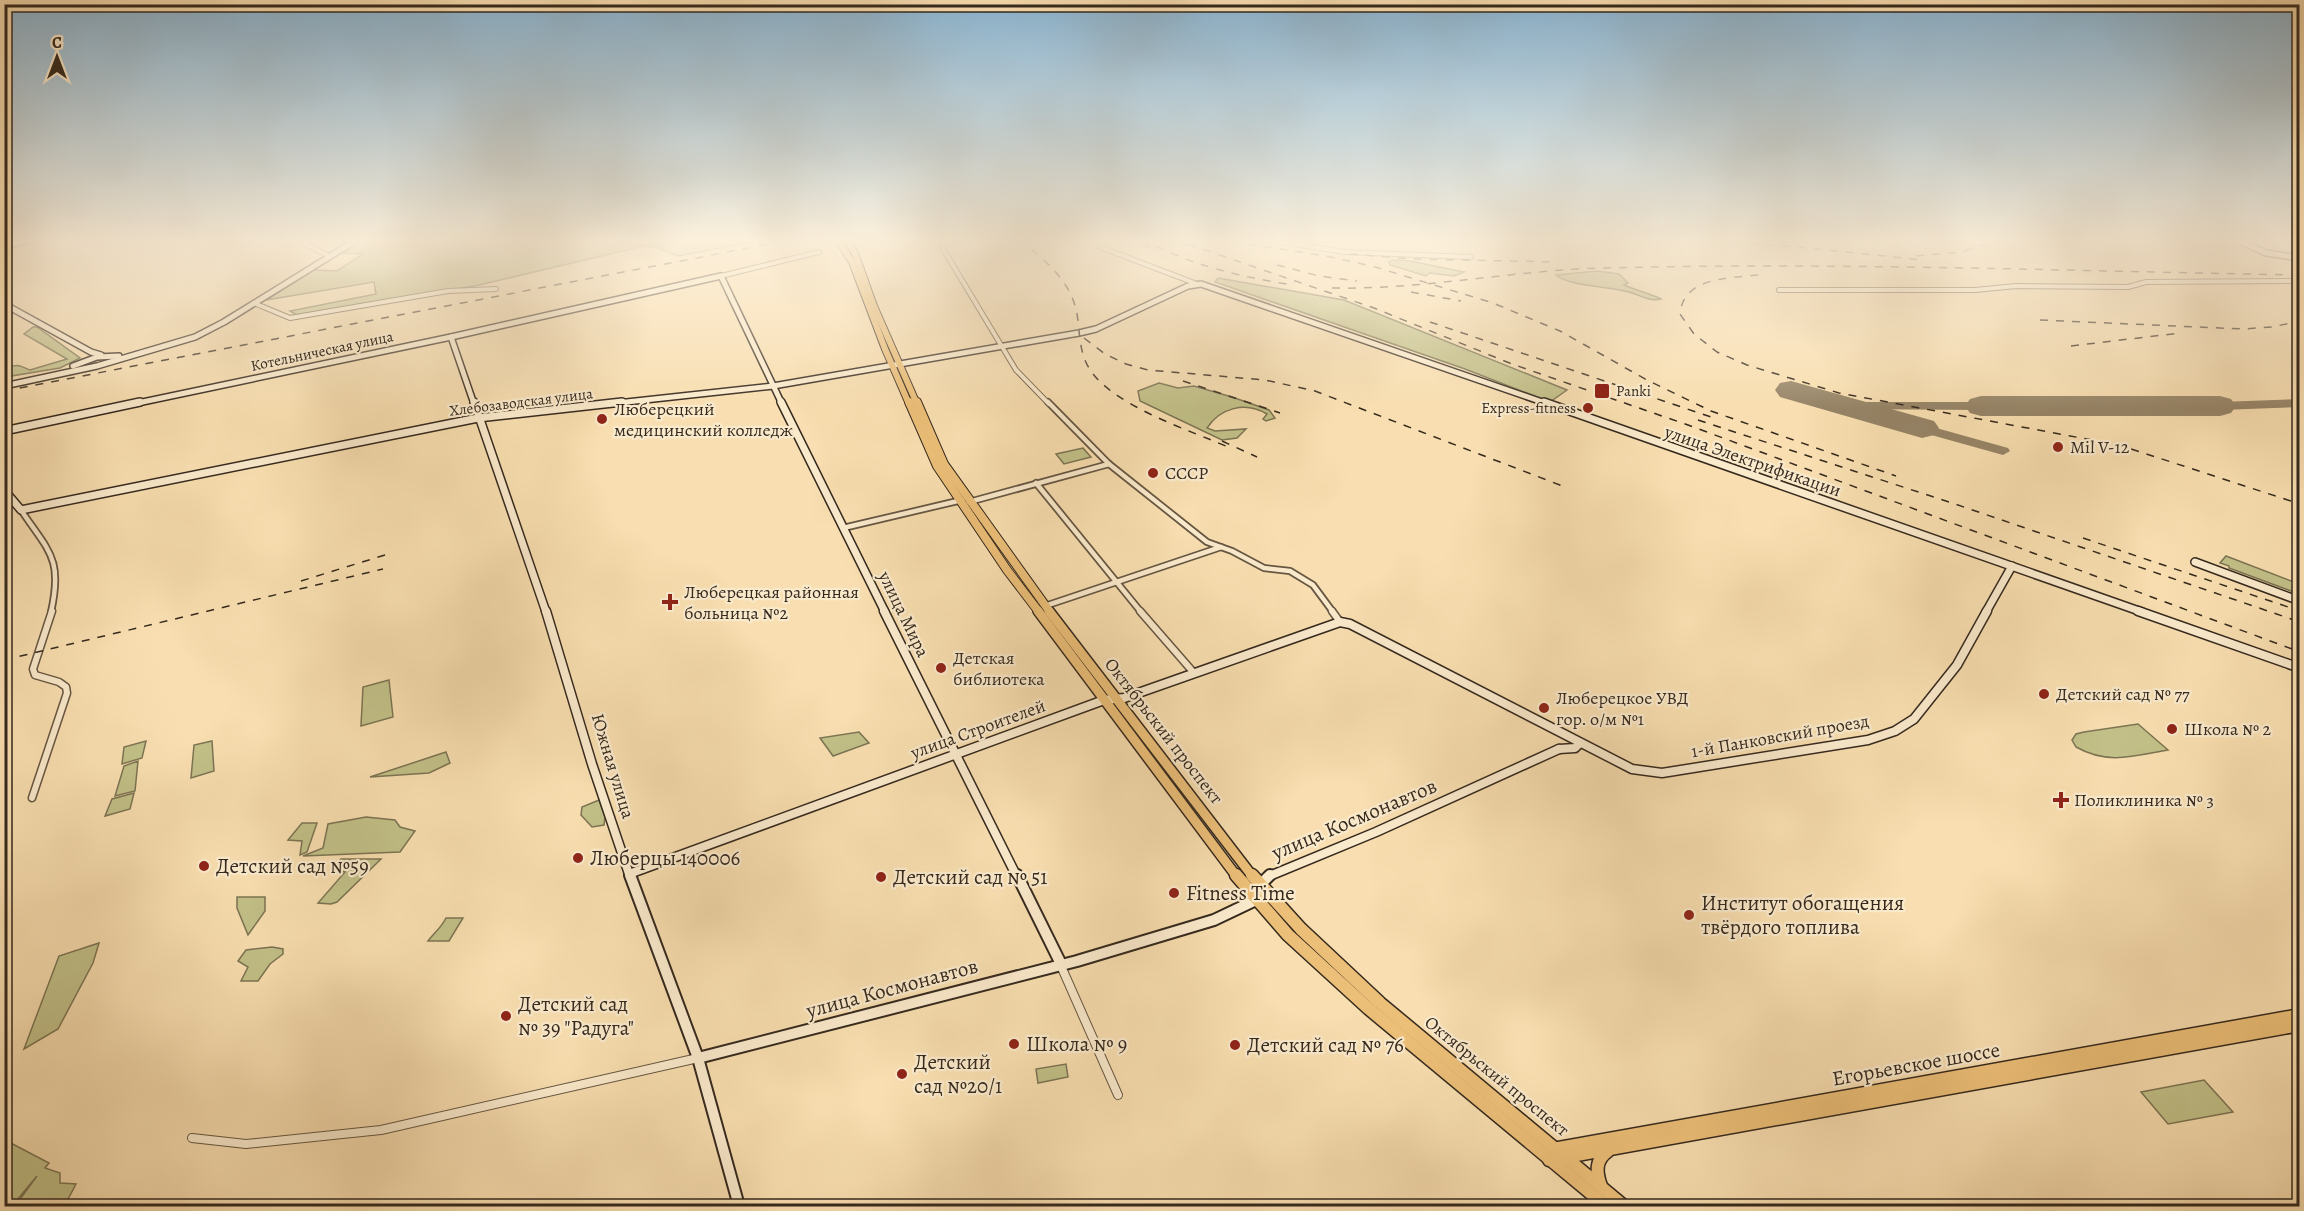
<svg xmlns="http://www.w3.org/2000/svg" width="2304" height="1211" viewBox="0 0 2304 1211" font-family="Alegreya,serif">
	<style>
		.green { fill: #c2c088; stroke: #7c7453; stroke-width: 1.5 }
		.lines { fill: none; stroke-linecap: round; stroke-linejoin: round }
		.taxiway { fill: #968467; fill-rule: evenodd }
		.runway { fill: #968467; fill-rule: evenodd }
		.street-far3-casing { stroke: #665642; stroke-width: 6 }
		.street-far2-casing { stroke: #665642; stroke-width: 8 }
		.street-far1-casing { stroke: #665642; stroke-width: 9 }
		.street-casing { stroke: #665642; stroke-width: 10 }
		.secondary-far3-casing { stroke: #35291e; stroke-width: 8 }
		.secondary-far2-casing { stroke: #35291e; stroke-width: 10 }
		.secondary-far1-casing { stroke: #35291e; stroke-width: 11 }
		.secondary-casing { stroke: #35291e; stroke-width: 14 }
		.primary-far3-casing { stroke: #35291e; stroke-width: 8 }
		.primary-far2-casing { stroke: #35291e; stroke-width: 10 }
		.primary-far1-casing { stroke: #35291e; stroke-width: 12 }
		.primary-casing { stroke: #35291e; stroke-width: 15 }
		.street-far3 { stroke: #faeacc; stroke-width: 4 }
		.street-far2 { stroke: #faeacc; stroke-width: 4.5 }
		.street-far1 { stroke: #faeacc; stroke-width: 6 }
		.street { stroke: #faeacc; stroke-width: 8 }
		.secondary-far3 { stroke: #faeacc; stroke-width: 5 }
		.secondary-far2 { stroke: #faeacc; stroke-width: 7 }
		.secondary-far1 { stroke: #faeacc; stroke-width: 8 }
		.secondary { stroke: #faeacc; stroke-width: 10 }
		.primary-far3 { stroke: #ecbf78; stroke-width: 6 }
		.primary-far2 { stroke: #ecbf78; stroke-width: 8 }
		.primary-far1 { stroke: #ecbf78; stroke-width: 9 }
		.primary { stroke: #ecbf78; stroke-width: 12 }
		.rail { stroke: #35291e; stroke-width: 1.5; stroke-dasharray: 8 8; stroke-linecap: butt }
		.poi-dot { fill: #8f2418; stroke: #faeacc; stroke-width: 2 }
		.labels { text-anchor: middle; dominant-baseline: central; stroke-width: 4.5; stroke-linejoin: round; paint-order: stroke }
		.far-street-label { font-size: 15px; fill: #35291e; stroke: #faeacc }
		.far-poi-label { font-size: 15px; fill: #35291e; stroke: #faeacc; text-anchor: start }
		.poi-label { font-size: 18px; fill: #35291e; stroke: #faeacc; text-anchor: start }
		.street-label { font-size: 18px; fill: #35291e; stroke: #faeacc }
		.near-street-label { font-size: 21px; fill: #35291e; stroke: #faeacc }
		.near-poi-label { font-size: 21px; fill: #35291e; stroke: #faeacc; text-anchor: start }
	</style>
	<rect width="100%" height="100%" fill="#f8deb0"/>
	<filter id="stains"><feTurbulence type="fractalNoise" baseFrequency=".00333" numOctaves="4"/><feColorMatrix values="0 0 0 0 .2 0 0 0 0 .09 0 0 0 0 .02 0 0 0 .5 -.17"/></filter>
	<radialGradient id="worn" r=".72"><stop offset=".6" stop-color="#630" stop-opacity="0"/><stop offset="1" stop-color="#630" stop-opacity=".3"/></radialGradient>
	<!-- green -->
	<g class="green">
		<polygon points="364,239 769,239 677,256 653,246 644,246 479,285 298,316 290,311 376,294 374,282 266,300 314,270 337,271 363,254 342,253"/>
		<polygon points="1392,260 1410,261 1464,272 1454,276 1430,273 1426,276 1390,265 1389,262"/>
		<path d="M1597,271L1619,274L1628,283L1624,285C1635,290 1649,293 1661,299C1649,302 1640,295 1629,292C1610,286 1570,287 1556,275Z"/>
		<polygon points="1218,278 1344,300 1567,390 1550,402 1465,369 1215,282"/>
		<path d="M33,327H37L80,358L60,368L5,377V368C19,364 18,365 30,370L67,359L24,334Z"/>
		<path d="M1159,383L1178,388L1194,386L1232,397L1269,410L1275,418L1266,421L1263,419L1267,414C1245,401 1220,408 1207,428L1215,431L1246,429L1237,438L1222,440L1140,401L1138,391Z"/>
		<polygon points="1083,448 1091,457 1064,464 1056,454"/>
		<polygon points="2226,556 2299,584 2299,594 2229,568 2229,566 2220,563"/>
		<polygon points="389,680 393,717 361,726 363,687"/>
		<path d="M2138,724L2168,750C2134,756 2108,765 2076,747L2072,740L2076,734L2084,732Z"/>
		<polygon points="859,732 869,743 833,756 820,738"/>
		<polygon points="146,741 142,758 122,764 124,747"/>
		<polygon points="212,741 214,771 191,778 194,745"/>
		<polygon points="446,752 450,763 429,773 370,777"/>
		<polygon points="138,761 135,791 115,796 124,766"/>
		<polygon points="134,793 130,809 105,816 112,799"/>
		<polygon points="599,800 605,817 604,825 592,827 581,815 582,807"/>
		<polygon points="366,817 395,820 400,827 415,831 400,852 303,856 323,848 328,824"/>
		<polygon points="302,823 317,823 307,852 300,855 302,841 288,840"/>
		<polygon points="341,859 381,859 337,902 331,904 318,903 345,872 332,868"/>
		<polygon points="237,897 265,897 265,911 248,935 237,908"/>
		<path d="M446,918H463L449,941H428C434,933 441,928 446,918Z"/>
		<polygon points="99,943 93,963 58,1029 24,1049 59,956"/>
		<polygon points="272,947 283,949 283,954 270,964 258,981 241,981 248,967 238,961 246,950"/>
		<polygon points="1066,1064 1068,1077 1038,1083 1036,1069"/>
		<polygon points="2204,1080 2233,1112 2168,1124 2141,1092"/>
		<polygon points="5,1140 49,1163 45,1168 60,1173 60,1183 76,1184 65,1205 74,1206 15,1206 37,1176 12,1206 5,1206"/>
	</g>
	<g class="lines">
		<!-- taxiway -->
		<g class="taxiway">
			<polygon points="2300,399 2300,407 2220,410 2213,406 2220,402"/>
			<polygon points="1846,402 1981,402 1988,406 1981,410 1841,409 1839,406 1841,403"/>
			<polygon points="1922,424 2008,448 2010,451 2003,455 1917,431 1915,428"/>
		</g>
		<!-- runway -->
		<g class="runway">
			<polygon points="1791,381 1934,421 1939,428 1934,435 1922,438 1780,397 1775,390 1780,383"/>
			<polygon points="1981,396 2220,396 2231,399 2236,406 2231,413 2220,416 1981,416 1970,413 1965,406 1970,399"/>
		</g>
		<!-- street-far3 casing -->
		<g class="street-far3-casing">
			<g id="street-far3">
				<polyline points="295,239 329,256"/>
				<polyline points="1268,240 1345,252 1471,257"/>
				<polyline points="942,247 1016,370 1049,404"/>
				<polyline points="1100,247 1197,284"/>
				<polyline points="721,276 819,252"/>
				<polyline points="1779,290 1975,290 2016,286 2128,287 2146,282 2300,281"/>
				<polyline points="254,303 290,318 448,291 496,289"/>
			</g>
		</g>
		<!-- street-far2 casing -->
		<g class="street-far2-casing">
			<g id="street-far2">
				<polyline points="1048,402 1109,464 1207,542 1232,551 1264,568 1290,571 1313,585 1333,612"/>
				<polyline points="1036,483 1141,612"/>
				<polyline points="969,502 1109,464"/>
				<path d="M21,510C49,552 63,558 51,612"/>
				<polyline points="843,528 962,500"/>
				<polyline points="1045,606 1221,547"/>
			</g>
		</g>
		<!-- street-far1 casing -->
		<g class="street-far1-casing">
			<g id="street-far1">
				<polyline points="1140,611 1194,673"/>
				<polyline points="1332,611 1340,622"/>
				<polyline points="32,798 67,693 66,687 59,682 35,675 33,669 52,611"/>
			</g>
		</g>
		<!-- street casing -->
		<g class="street-casing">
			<g id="street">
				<polyline points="1061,966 1118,1095"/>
				<polyline points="192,1138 246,1144 381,1130 698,1058"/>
			</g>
		</g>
		<!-- secondary-far3 casing -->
		<g class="secondary-far3-casing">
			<g id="secondary-far3">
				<polyline points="1259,239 1270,239"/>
				<polyline points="2235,239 2266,253 2300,258"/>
				<polyline points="4,246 34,239"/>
				<polyline points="4,304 91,352 101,355"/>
				<polyline points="451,337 474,404"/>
				<polyline points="73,366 97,357 119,356"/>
				<polyline points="4,386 97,366 195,337 224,322 358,239"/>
				<polyline points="133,404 451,337 721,276 782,404"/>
				<polyline points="608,404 773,386 1079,333 1096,329 1188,286 1201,284 1548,404"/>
			</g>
		</g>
		<!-- secondary-far2 casing -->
		<g class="secondary-far2-casing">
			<g id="secondary-far2">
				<polyline points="474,402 546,612"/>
				<polyline points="781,402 885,612"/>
				<polyline points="1544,402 2142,612"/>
				<polyline points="4,431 140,402"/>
				<polyline points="4,490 21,510 478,418 622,402"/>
				<polyline points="2195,562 2300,601"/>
				<polyline points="1986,612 2012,566"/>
			</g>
		</g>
		<!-- secondary-far1 casing -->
		<g class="secondary-far1-casing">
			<g id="secondary-far1">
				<polyline points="546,611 592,764 630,877"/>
				<polyline points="884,611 1017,877"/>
				<polyline points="2138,611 2300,668"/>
				<polyline points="1559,749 1575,748 1580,743"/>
				<polyline points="629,874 1104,700 1124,698 1340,622 1350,624 1632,769 1662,773 1868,740 1895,731 1914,719 1957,665 1987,611"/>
				<polyline points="1267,877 1376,832 1559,749"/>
			</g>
		</g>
		<!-- secondary casing -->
		<g class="secondary-casing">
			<g id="secondary">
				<polyline points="630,875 698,1058 739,1206"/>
				<polyline points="1017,875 1061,964"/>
				<polyline points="698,1058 1077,961 1214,920 1256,900 1261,884 1270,875"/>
			</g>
		</g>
		<!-- primary-far3 casing -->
		<g class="primary-far3-casing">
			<g id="primary-far3">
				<polyline points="837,239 852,262 885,349 909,404"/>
				<polyline points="846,239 855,253 874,306 917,404"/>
			</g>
		</g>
		<!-- primary-far2 casing -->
		<g class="primary-far2-casing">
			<g id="primary-far2">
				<polyline points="909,402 937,466 1007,570 1039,612"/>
				<polyline points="917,402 944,464 1050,612"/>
			</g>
		</g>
		<!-- primary-far1 casing -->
		<g class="primary-far1-casing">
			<g id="primary-far1">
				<polyline points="1038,611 1237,877"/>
				<polyline points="1049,611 1253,877"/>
			</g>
		</g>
		<!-- primary casing -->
		<g class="primary-casing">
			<g id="primary">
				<polyline points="1236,875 1288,935 1369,1009 1606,1206"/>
				<polyline points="1252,875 1301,929 1380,1003 1624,1206"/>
				<polyline points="1553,1149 2300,1015"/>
				<polyline points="1549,1160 2300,1025"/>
				<path d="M1601,1186C1596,1172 1595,1160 1608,1151"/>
			</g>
		</g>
		<!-- street-far3 -->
		<use href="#street-far3" class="street-far3"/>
		<!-- street-far2 -->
		<use href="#street-far2" class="street-far2"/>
		<!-- street-far1 -->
		<use href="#street-far1" class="street-far1"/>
		<!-- street -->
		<use href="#street" class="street"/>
		<!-- secondary-far3 -->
		<use href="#secondary-far3" class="secondary-far3"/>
		<!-- secondary-far2 -->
		<use href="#secondary-far2" class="secondary-far2"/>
		<!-- secondary-far1 -->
		<use href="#secondary-far1" class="secondary-far1"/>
		<!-- secondary -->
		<use href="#secondary" class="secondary"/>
		<!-- primary-far3 -->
		<use href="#primary-far3" class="primary-far3"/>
		<!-- primary-far2 -->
		<use href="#primary-far2" class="primary-far2"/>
		<!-- primary-far1 -->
		<use href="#primary-far1" class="primary-far1"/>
		<!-- primary -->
		<use href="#primary" class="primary"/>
		<!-- rail -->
		<g class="rail">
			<path d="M1019,239C1044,260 1071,280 1077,314C1080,332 1079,352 1089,368C1111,405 1189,430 1228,447"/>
			<polyline points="1127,239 1150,247"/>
			<path d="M1142,239C1188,264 1236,276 1287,284"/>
			<polyline points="1173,239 1374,308 1512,364 1688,425 2300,652"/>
			<polyline points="1216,239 1326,256 1372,266 1493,303 1560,331 1647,380 1711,411 1896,476"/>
			<polyline points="1646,239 1727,242"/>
			<polyline points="1718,242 1797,247 1923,260"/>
			<polyline points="1350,254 1411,259 1557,262"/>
			<polyline points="1916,256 1962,252 1999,239"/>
			<polyline points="1277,265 1319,276 1357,281"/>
			<path d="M1758,275C1729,278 1683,277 1680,314L1694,334L1717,352L1747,365L1839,393L2119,445L2300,504"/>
			<path d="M1332,288C1423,290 1513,270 1604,268C1836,262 2068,271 2300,275"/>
			<polyline points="1411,292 1461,301"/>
			<polyline points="2040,320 2243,329 2272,327 2300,321"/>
			<polyline points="1430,322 1711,417"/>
			<polyline points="1084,338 1105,354 1126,364 1148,370 1265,380 1315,391 1565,487"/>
			<polyline points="2071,346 2180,333"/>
			<polyline points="1183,381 1280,413"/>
			<polyline points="4,391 795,239"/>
			<polyline points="1698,420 1955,504 2300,622"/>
			<polyline points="1222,441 1257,457"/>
			<polyline points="2083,538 2300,611"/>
			<polyline points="301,581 388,554"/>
			<polyline points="4,660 383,569"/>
		</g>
	</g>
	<!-- sky -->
	<linearGradient id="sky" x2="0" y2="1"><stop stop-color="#8bb6d4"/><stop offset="0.59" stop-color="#fcf0db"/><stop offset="1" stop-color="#fcf0db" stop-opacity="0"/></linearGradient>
	<rect width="2304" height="408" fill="url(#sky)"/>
	<!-- markers -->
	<g class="poi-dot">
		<rect x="1594" y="383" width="16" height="16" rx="3"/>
		<circle cx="1588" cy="408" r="6"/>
		<circle cx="602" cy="419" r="6"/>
		<circle cx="2058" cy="447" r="6"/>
		<circle cx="1153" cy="473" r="6"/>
		<path d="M667 593h6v6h6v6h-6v6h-6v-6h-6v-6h6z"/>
		<circle cx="941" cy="668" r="6"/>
		<circle cx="2044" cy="694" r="6"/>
		<circle cx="1544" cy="708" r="6"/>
		<circle cx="2172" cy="729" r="6"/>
		<path d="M2058 791h6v6h6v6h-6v6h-6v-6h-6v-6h6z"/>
		<circle cx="578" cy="858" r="6"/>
		<circle cx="204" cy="866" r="6"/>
		<circle cx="881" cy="877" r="6"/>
		<circle cx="1174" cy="893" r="6"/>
		<circle cx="1689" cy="915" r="6"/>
		<circle cx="506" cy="1016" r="6"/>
		<circle cx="1014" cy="1044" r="6"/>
		<circle cx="1235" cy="1045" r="6"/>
		<circle cx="902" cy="1074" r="6"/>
	</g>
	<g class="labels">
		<!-- far-street labels -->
		<g class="far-street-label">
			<text transform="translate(322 351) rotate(-12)">Котельническая улица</text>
			<text transform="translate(521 402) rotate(-7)">Хлебозаводская улица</text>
		</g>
		<!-- far-poi labels -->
		<g class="far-poi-label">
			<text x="1616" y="391">Panki</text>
			<text x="1576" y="408" text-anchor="end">Express-fitness</text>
		</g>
		<!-- poi labels -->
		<g class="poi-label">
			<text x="614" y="409">Люберецкий<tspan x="614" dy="21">медицинский колледж</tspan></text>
			<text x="2070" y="447">Mil V-12</text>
			<text x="1165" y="473">СССР</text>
			<text x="684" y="592">Люберецкая районная<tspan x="684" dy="21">больница №2</tspan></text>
			<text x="953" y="658">Детская<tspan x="953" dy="21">библиотека</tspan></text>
			<text x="2056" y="694">Детский сад № 77</text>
			<text x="1556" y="698">Люберецкое УВД<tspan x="1556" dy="21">гор. о/м №1</tspan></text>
			<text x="2184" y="729">Школа № 2</text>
			<text x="2074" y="800">Поликлиника № 3</text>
		</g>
		<!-- street labels -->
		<g class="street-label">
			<text transform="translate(1753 461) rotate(19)">улица Электрификации</text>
			<text transform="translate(904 614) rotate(64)">улица Мира</text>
			<text transform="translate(978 729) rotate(-20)">улица Строителей</text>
			<text transform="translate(1164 731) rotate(52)">Октябрьский проспект</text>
			<text transform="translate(1780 736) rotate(-10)">1-й Панковский проезд</text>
			<text transform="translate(613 766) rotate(73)">Южная улица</text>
			<text transform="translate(1497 1076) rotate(39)">Октябрьский проспект</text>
		</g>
		<!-- near-street labels -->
		<g class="near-street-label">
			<text transform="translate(1354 819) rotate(-23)">улица Космонавтов</text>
			<text transform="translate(892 988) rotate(-15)">улица Космонавтов</text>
			<text transform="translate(1916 1064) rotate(-10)">Егорьевское шоссе</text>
		</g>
		<!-- near-poi labels -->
		<g class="near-poi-label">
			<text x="590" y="858">Люберцы 140006</text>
			<text x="216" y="866">Детский сад №59</text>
			<text x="893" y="877">Детский сад № 51</text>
			<text x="1186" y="893">Fitness Time</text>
			<text x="1701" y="903">Институт обогащения<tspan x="1701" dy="24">твёрдого топлива</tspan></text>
			<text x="518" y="1004">Детский сад<tspan x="518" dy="24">№ 39 "Радуга"</tspan></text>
			<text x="1026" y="1044">Школа № 9</text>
			<text x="1247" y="1045">Детский сад № 76</text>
			<text x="914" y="1062">Детский<tspan x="914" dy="24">сад №20/1</tspan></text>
		</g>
	</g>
	<!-- margin -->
	<rect width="2304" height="1211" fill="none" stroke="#f8deb0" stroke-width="24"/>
	<rect x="6" y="6" width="2292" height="1199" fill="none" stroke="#35291e" stroke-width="3"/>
	<rect x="12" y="12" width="2280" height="1187" fill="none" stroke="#35291e" stroke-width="1.5"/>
	<!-- north arrow -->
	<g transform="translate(57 57)" stroke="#faeacc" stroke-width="4.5" paint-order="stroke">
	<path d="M0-4.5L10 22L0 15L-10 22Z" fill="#35291e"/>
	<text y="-9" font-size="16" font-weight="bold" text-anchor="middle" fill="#35291e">С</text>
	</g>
	<rect width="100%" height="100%" filter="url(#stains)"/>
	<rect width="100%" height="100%" fill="url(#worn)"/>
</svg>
